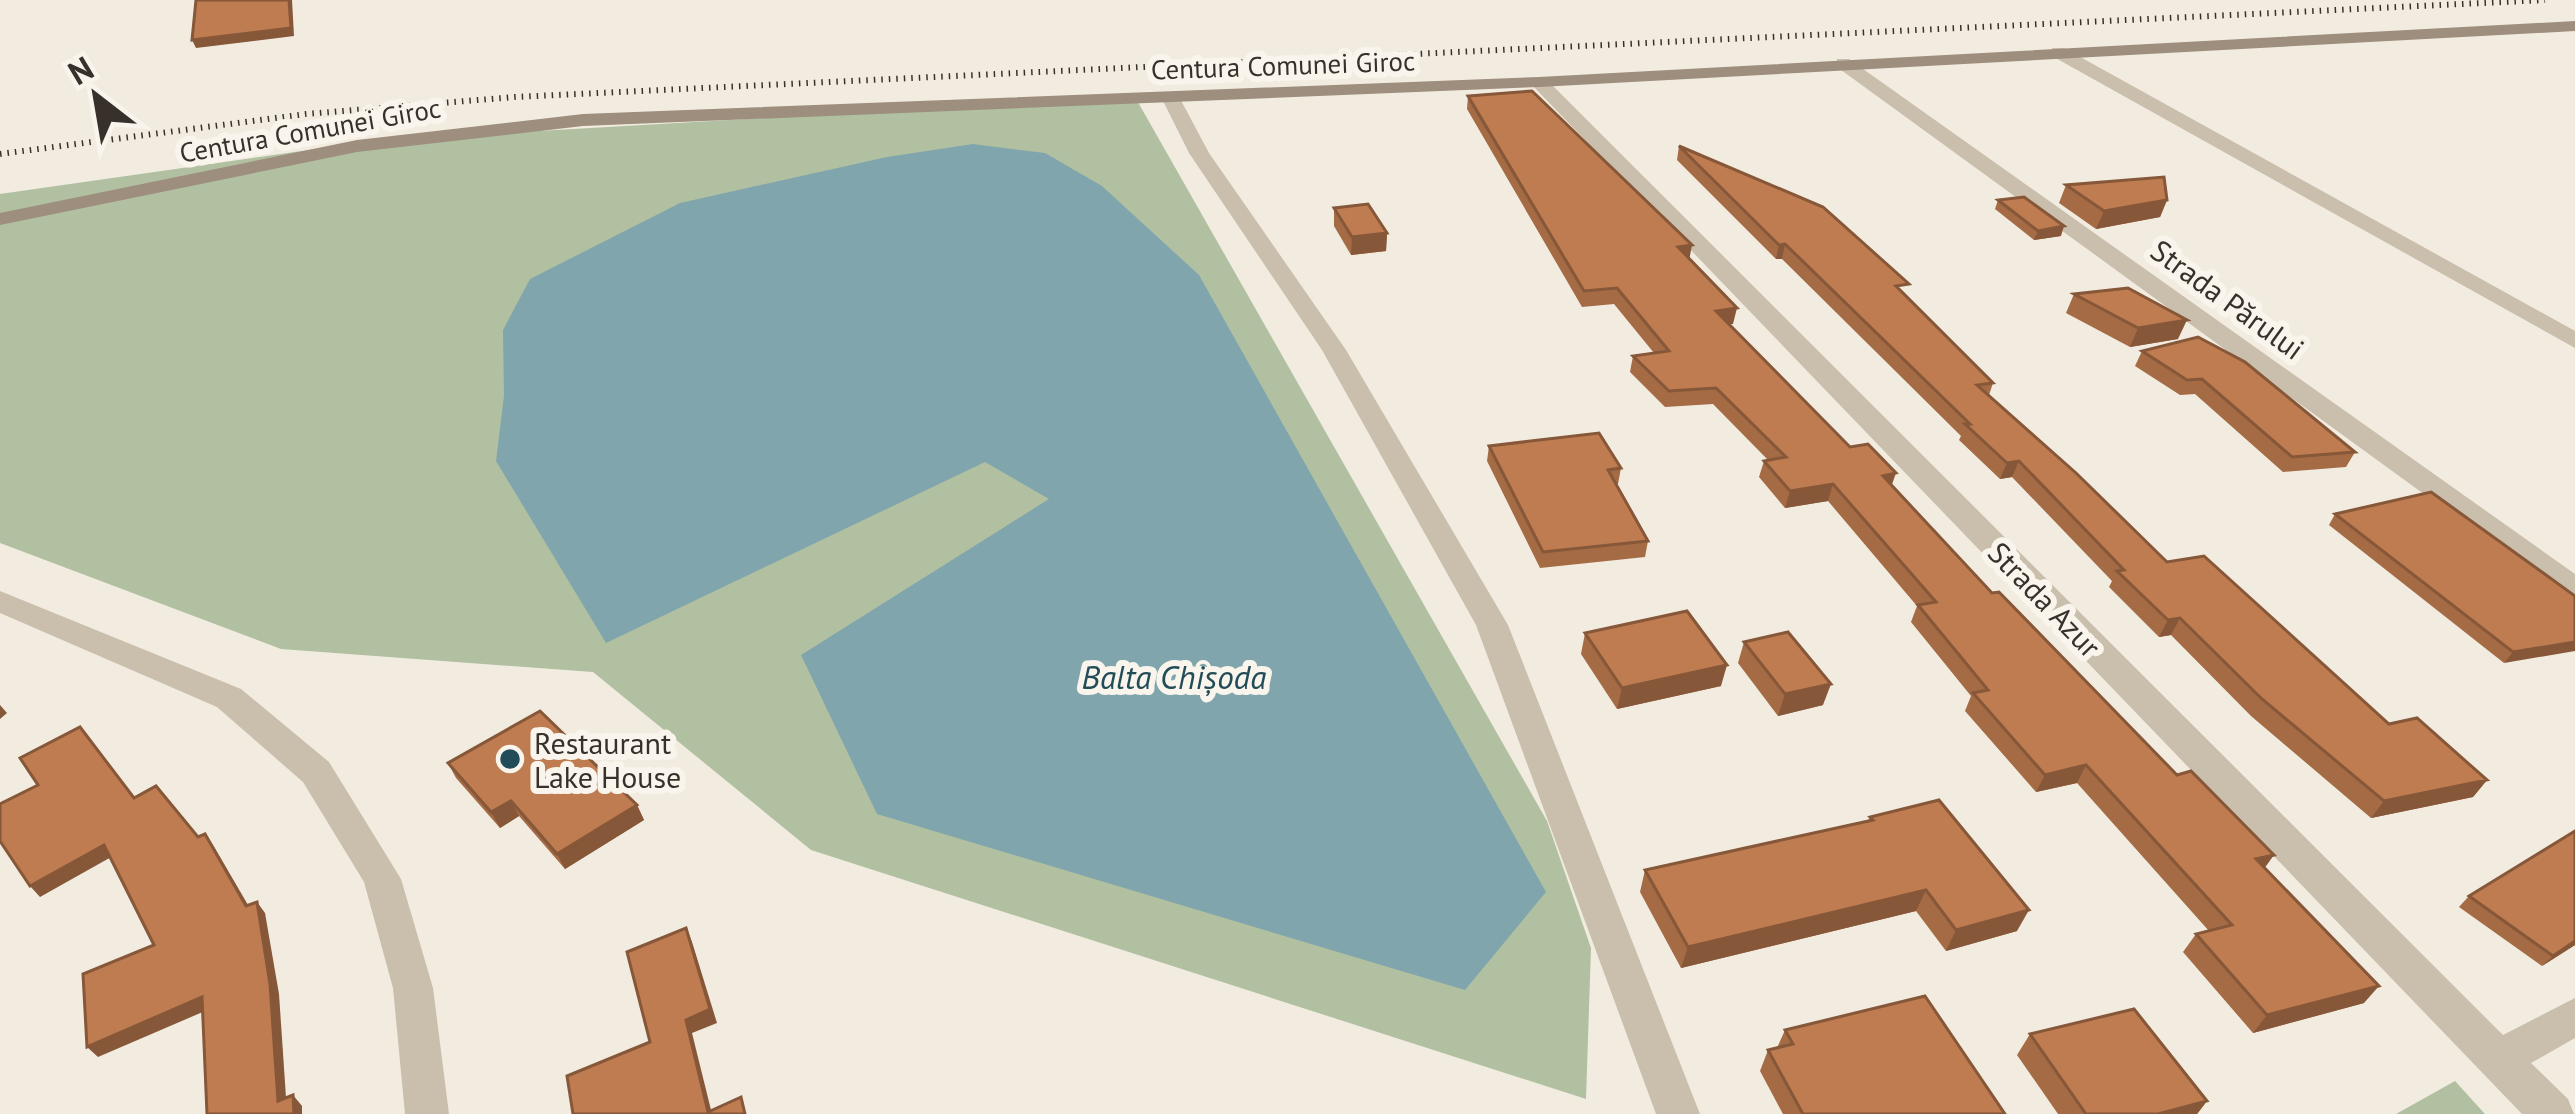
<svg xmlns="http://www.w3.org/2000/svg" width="2575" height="1114" viewBox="0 0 2575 1114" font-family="'PT Sans',sans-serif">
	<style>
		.green { fill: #b1c0a0 }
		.water { fill: #80a5ad }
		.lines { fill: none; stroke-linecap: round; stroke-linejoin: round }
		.street { fill: #cabeac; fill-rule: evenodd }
		.secondary { fill: #9d8e7d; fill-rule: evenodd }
		.rail { stroke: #38312b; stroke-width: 6; stroke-dasharray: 1.5 6; stroke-linecap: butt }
		.wall { fill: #a46b45 }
		.shaded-wall { fill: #865738 }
		.building { fill: #bf7c50; stroke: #865738; stroke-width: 3 }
		.poi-dot { fill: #224c58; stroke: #f9f5ec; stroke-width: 4.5 }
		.labels { text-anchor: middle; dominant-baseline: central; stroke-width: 12; stroke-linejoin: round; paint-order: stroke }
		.far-street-label { font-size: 27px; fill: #38312b; stroke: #f9f5ec }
		.street-label { font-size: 30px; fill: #38312b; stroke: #f9f5ec }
		.poi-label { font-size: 30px; fill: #38312b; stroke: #f9f5ec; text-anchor: start }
		.water-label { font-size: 33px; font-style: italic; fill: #224c58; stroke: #f9f5ec }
	</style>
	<rect width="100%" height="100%" fill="#f2ece0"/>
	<!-- green -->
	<g class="green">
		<polygon points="1135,97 1547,821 1591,948 1586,1099 811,850 593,672 281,649 0,543 0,194 379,140"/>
		<polygon points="2455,1081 2485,1114 2396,1114"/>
	</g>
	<!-- water -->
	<polygon class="water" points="973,144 1045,153 1102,186 1199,275 1546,892 1465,990 877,814 801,655 1049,499 985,462 606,643 496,461 504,396 503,330 530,279 680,203 887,157"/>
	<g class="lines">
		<!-- street -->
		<g class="street">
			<polygon points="2052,48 2064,48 2575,331 2575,348 2052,56"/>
			<polygon points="1837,59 1849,59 2575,574 2575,599 2564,596 1837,67"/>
			<polygon points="1533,78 1545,78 2503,1035 2575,998 2575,1038 2531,1063 2568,1099 2574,1114 2522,1114 1533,86"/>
			<polygon points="1163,93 1177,93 1209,153 1346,350 1508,625 1700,1114 1656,1114 1476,625 1322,350 1189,153 1161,97"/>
			<polygon points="0,591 241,689 329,762 401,879 433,988 449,1114 405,1114 393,988 364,882 303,782 217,707 0,613"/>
		</g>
		<!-- secondary -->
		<polygon class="secondary" points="2575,21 2575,31 1539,87 583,126 357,152 0,225 0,213 357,140 583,114 1539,77"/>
		<!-- rail -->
		<polyline class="rail" points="0,154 306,114 515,97 2545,0"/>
	</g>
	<!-- wall -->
	<g class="wall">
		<polygon points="1468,96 1689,259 1733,324 1729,324 1850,447 1892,485 1992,593 2265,868 2364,1003 2253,1033 2183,952 2196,934 2209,931 2077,783 2036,792 1965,711 1971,696 1911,622 1917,606 1828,501 1785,508 1759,477 1764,461 1768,460 1713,404 1665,407 1630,372 1633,356 1654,353 1614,304 1582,307 1467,109"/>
		<polygon points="1679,146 1905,295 1993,383 1989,395 2167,562 2389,724 2487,780 2473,797 2371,818 2251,716 2171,635 2159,637 2109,587 2112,581 2012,477 2000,479 1959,440 1961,436 1782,259 1776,259 1677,160"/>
		<polygon points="2066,185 2167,200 2160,217 2096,229 2059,203"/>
		<polygon points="1998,200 2061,236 2034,240 1995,209"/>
		<polygon points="1334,208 1387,233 1386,251 1351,255 1334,226"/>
		<polygon points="2074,294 2178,339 2130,347 2066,313"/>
		<polygon points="2142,351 2355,452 2346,467 2283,472 2195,394 2180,395 2135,366"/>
		<polygon points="1489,446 1621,468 1618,484 1616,484 1648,541 1645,557 1540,568 1487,461"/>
		<polygon points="2335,514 2575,596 2504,663 2329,525"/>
		<polygon points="1585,633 1721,686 1617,709 1581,654"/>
		<polygon points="1744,642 1823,705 1778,716 1738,663"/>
		<polygon points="448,763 637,805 644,820 565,869 519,816 500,828 456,778"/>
		<polygon points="1870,817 2017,931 1946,951 1916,911 1681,968 1640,892 1645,870 1868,821"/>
		<polygon points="2469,896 2575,945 2542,966 2459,907"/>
		<polygon points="1785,1030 2005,1114 1783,1114 1760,1071 1768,1050 1777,1048"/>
		<polygon points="2030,1034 2207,1101 2197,1114 2058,1114 2017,1055"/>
	</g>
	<!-- shaded-wall -->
	<g class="shaded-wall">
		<polygon points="289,0 292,0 294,36 196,48 192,40"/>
		<polygon points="2167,200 2160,217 2096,229 2104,211"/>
		<polygon points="2064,226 2061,236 2034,240 2038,231"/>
		<polygon points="1387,233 1386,251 1351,255 1352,237"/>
		<polygon points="1785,244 1782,259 1776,259 1779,245"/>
		<polygon points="1692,245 1689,261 1678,247"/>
		<polygon points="1737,308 1733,324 1712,327 1716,311"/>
		<polygon points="2187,320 2178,339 2130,347 2138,328"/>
		<polygon points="2019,461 2012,477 2000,479 2007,463"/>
		<polygon points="1896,473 1890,490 1883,476"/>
		<polygon points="1833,484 1828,501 1785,508 1790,491"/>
		<polygon points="2180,618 2171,635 2159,637 2168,620"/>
		<polygon points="2575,642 2575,651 2504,663 2513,652"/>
		<polygon points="1727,665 1721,686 1617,709 1622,688"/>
		<polygon points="1831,684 1823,705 1778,716 1785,694"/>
		<polygon points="0,705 7,713 0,719"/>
		<polygon points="2086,765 2077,783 2036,792 2045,775"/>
		<polygon points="2487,780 2473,797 2371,818 2384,801"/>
		<polygon points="511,801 519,816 500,828 491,812"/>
		<polygon points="637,805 644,820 565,869 557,854"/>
		<polygon points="205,834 213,845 255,917 246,906"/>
		<polygon points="104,845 113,856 40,897 30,886"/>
		<polygon points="2274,855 2261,873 2256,859"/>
		<polygon points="1926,890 1916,911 1681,968 1688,947"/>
		<polygon points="257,902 265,913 279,994 287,1112 278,1101"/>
		<polygon points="2029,910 2017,931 1946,951 1956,930"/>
		<polygon points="686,928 692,942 717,1023 692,1033 712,1114 709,1114 686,1020"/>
		<polygon points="2575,941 2575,945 2542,966 2553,956"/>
		<polygon points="2379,986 2364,1003 2253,1033 2267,1015"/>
		<polygon points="202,997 212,1008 98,1057 87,1047"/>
		<polygon points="293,1095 302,1106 302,1114 294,1114"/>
		<polygon points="2207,1101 2197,1114 2158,1114"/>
	</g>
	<!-- building -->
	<g class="building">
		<polygon points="196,0 289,0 291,28 192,40"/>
		<polygon points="1532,91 1692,245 1678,247 1737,308 1716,311 1850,447 1868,444 1896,473 1883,476 1992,593 1999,592 2177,775 2191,771 2274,855 2256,859 2379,986 2267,1015 2196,934 2232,925 2086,765 2045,775 1973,693 1988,690 1918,605 1936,602 1833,484 1790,491 1764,461 1786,457 1716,388 1669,391 1633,356 1669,351 1617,288 1584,291 1468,96"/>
		<polygon points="1679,146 1823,207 1909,284 1896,286 1993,383 1977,385 2076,473 2167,562 2204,556 2389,724 2417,718 2487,780 2384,801 2262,699 2180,618 2168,620 2117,571 2124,570 2019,461 2007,463 1965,424 1970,424 1785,244 1779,245"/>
		<polygon points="2164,177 2167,200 2104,211 2066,185"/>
		<polygon points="2024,197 2064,226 2038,231 1998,200"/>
		<polygon points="1368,204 1387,233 1352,237 1334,208"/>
		<polygon points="2128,288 2187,320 2138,328 2074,294"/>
		<polygon points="2198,337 2245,362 2355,452 2292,457 2202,379 2187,380 2142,351"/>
		<polygon points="1599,433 1621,468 1608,470 1648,541 1543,552 1489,446"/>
		<polygon points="2431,492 2575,596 2575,642 2513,652 2335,514"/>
		<polygon points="1687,611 1727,665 1622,688 1585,633"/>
		<polygon points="1788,632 1831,684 1785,694 1744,642"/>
		<polygon points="540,711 637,805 557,854 511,801 491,812 448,763"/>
		<polygon points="80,727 134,798 156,786 198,837 205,834 246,906 257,902 270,984 278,1101 293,1095 294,1114 207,1114 202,997 87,1047 83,974 154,945 104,845 30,886 0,841 0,804 38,785 20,758"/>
		<polygon points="1939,800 2029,910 1956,930 1926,890 1688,947 1645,870 1873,820 1870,817"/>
		<polygon points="2575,831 2575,941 2553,956 2469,896"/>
		<polygon points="686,928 710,1009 686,1020 708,1112 741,1097 745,1114 573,1114 567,1076 650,1042 627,952"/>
		<polygon points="1925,996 2005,1114 1803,1114 1768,1050 1793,1044 1785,1030"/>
		<polygon points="2134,1009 2207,1101 2158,1114 2086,1114 2030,1034"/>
	</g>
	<!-- markers -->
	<circle class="poi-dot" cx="510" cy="759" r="12"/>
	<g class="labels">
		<!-- far-street labels -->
		<g class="far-street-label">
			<text transform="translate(1283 65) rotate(-2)">Centura Comunei Giroc</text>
			<text transform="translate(310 130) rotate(-10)">Centura Comunei Giroc</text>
		</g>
		<!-- street labels -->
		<g class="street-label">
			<text transform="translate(2228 299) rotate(36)">Strada Părului</text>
			<text transform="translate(2045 599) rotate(46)">Strada Azur</text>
		</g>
		<!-- poi labels -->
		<g class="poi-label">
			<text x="534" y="742">Restaurant<tspan x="534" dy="34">Lake House</tspan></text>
		</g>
		<!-- water labels -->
		<g class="water-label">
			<text x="1174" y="676">Balta Chișoda</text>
		</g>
	</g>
	<!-- north arrow -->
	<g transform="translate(96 96) rotate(329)" stroke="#f9f5ec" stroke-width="9" paint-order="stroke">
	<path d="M0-9L21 45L0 30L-21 45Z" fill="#38312b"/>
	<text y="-18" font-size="33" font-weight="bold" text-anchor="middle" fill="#38312b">N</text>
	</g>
</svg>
